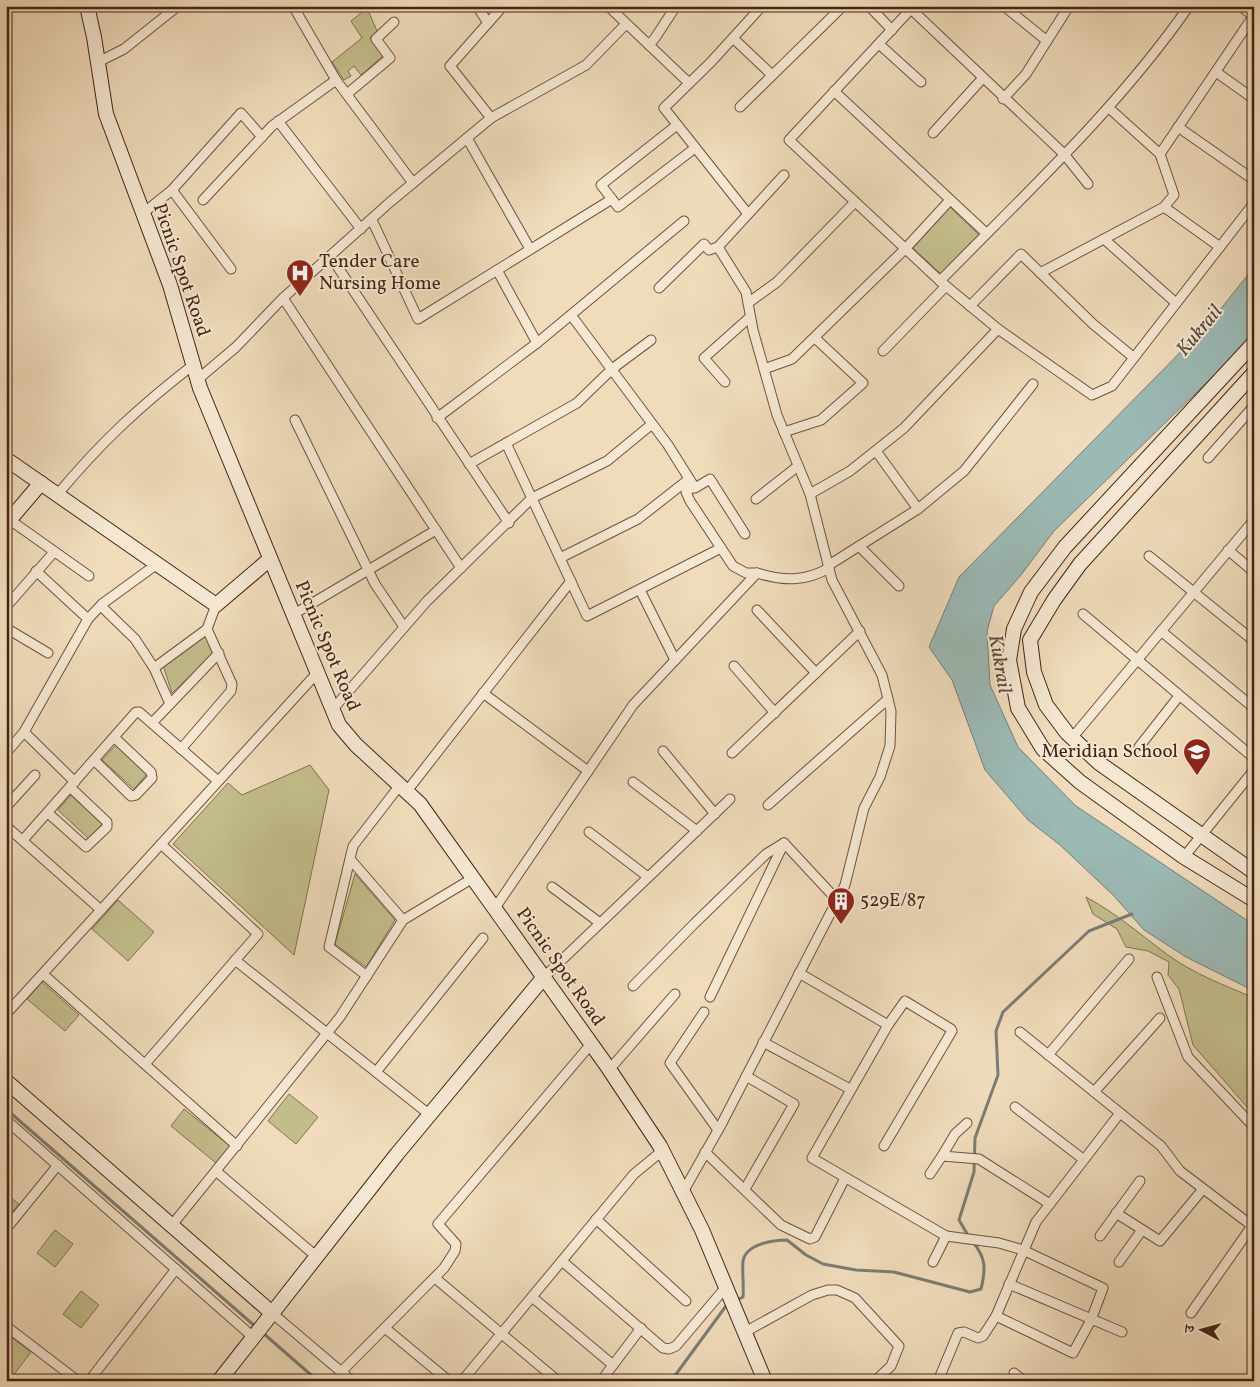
<svg xmlns="http://www.w3.org/2000/svg" width="1260" height="1387" viewBox="0 0 1260 1387" font-family="Vollkorn,'Noto Serif Devanagari',serif">
	<style>
		.green { fill: #c2be8b; stroke: #847150 }
		.water { fill: #9bbab6; stroke: #797e76 }
		.lines { fill: none; stroke-linecap: round; stroke-linejoin: round }
		.stream { stroke: #797e76; stroke-width: 3 }
		.street-casing { stroke: #70523e; stroke-width: 11 }
		.secondary-casing { stroke: #462415; stroke-width: 16 }
		.street { stroke: #f5e8d3; stroke-width: 9 }
		.secondary { stroke: #f5e8d3; stroke-width: 14 }
		.labels { text-anchor: middle; dominant-baseline: central; stroke-width: 4; stroke-linejoin: round; paint-order: stroke }
		.poi-label { font-size: 19px; fill: #462415; stroke: #f5e8d3; text-anchor: start }
		.street-label { font-size: 19px; fill: #462415; stroke: #f5e8d3 }
		.water-label { font-size: 20px; font-style: italic; fill: #5b4a3d; stroke: #f5e8d3 }
	</style>
	<rect width="100%" height="100%" fill="#f0dcbb"/>
	<filter id="stains"><feTurbulence type="fractalNoise" baseFrequency=".004" numOctaves="4"/><feColorMatrix values="0 0 0 0 .2 0 0 0 0 .09 0 0 0 0 .02 0 0 0 .5 -.17"/></filter>
	<radialGradient id="worn" r=".72"><stop offset=".6" stop-color="#630" stop-opacity="0"/><stop offset="1" stop-color="#630" stop-opacity=".3"/></radialGradient>
	<!-- green -->
	<g class="green">
		<polygon points="367,8 377,31 370,38 384,55 361,75 354,66 348,71 351,76 344,80 332,62 362,38 351,21"/>
		<polygon points="950,207 979,235 942,275 913,248"/>
		<polygon points="205,636 214,653 172,693 163,665"/>
		<polygon points="116,745 147,774 134,789 102,760"/>
		<polygon points="310,765 329,790 294,955 173,844 228,783 242,795"/>
		<polygon points="71,795 102,824 89,839 58,810"/>
		<polygon points="355,874 395,920 366,967 335,944"/>
		<path d="M1086,897C1116,913 1141,935 1168,955C1194,974 1224,985 1254,998V1115L1193,1045L1179,989L1168,975L1169,962L1148,951L1126,947L1117,929L1093,914Z"/>
		<polygon points="118,900 154,932 128,961 92,929"/>
		<polygon points="42,982 79,1015 65,1031 27,999"/>
		<polygon points="289,1094 318,1117 296,1144 268,1121"/>
		<polygon points="184,1109 230,1146 216,1163 171,1126"/>
		<polygon points="6,1194 19,1204 6,1219"/>
		<polygon points="55,1230 73,1244 55,1267 37,1253"/>
		<polygon points="81,1291 99,1305 81,1328 63,1314"/>
		<polygon points="6,1333 31,1352 9,1381 6,1381"/>
	</g>
	<!-- water -->
	<polygon class="water" points="1254,267 1254,333 1237,353 1054,531 1021,575 994,606 987,631 990,685 1018,747 1076,806 1254,925 1254,991 1186,957 1144,930 1113,895 1060,845 1028,820 985,770 952,680 929,647 959,577 1212,320"/>
	<g class="lines">
		<!-- stream -->
		<g class="stream">
			<polyline points="6,1109 256,1327"/>
			<polyline points="969,1237 959,1220 974,1172 975,1138 998,1075 996,1031 1003,1012 1089,931 1132,914"/>
			<path d="M735,1301L743,1297C744,1287 742,1270 743,1261C746,1244 773,1240 787,1240L806,1255L823,1264L856,1270L894,1272L970,1292L981,1289C986,1269 986,1258 973,1242"/>
			<polyline points="263,1333 318,1381"/>
			<polyline points="671,1381 726,1306 730,1304"/>
		</g>
		<!-- street casing -->
		<g class="street-casing">
			<g id="street">
				<polyline points="293,6 336,80 413,183"/>
				<polyline points="477,6 488,23"/>
				<polyline points="608,6 689,83"/>
				<polyline points="869,6 892,30"/>
				<polyline points="1004,6 1047,41"/>
				<polyline points="1240,6 1254,16"/>
				<polyline points="733,38 772,75"/>
				<polyline points="879,44 921,82"/>
				<polyline points="649,45 655,38 676,6"/>
				<polyline points="98,62 124,49 178,6"/>
				<polyline points="1216,72 1254,99"/>
				<polyline points="834,91 986,233"/>
				<polyline points="347,94 390,58 376,39 394,22"/>
				<polyline points="1003,99 1026,74 1069,6"/>
				<polyline points="740,107 843,6"/>
				<polyline points="491,118 450,66 503,6"/>
				<polyline points="278,121 361,229"/>
				<polyline points="677,125 601,185 618,207 695,148"/>
				<polyline points="1178,127 1254,180"/>
				<polyline points="933,133 982,79"/>
				<polyline points="467,138 530,249"/>
				<polyline points="1160,154 1254,15"/>
				<polyline points="1088,184 1064,154 911,9 789,140 940,281 998,329 1092,395 1112,386 1254,203"/>
				<polyline points="203,200 272,126 336,80"/>
				<polyline points="1164,207 1220,247"/>
				<polyline points="142,214 172,190"/>
				<polyline points="748,214 664,108 711,62 762,6"/>
				<polyline points="372,220 418,319 612,199"/>
				<polyline points="1104,239 1176,303"/>
				<polyline points="331,257 509,523"/>
				<polyline points="231,269 172,190 241,113 262,137"/>
				<polyline points="497,270 537,343"/>
				<polyline points="1040,273 1164,207 1174,195 1160,154 1109,108"/>
				<path d="M940,281C1026,193 1118,108 1189,6"/>
				<polyline points="659,288 704,244 709,250 718,247 784,175"/>
				<polyline points="283,298 461,568"/>
				<polyline points="748,303 777,282 855,202"/>
				<polyline points="970,306 1021,254 1093,324 1133,357"/>
				<polyline points="571,315 668,445 695,488 710,479 745,534"/>
				<polyline points="883,351 946,286"/>
				<polyline points="764,369 792,359 905,249 950,200"/>
				<polyline points="197,380 236,347 283,298 389,203 491,118 586,65 626,24"/>
				<polyline points="725,382 704,358 750,317"/>
				<polyline points="437,418 537,343 684,221"/>
				<polyline points="295,420 375,584 404,627"/>
				<polyline points="784,432 821,420 863,383 815,338"/>
				<polyline points="506,443 587,616 721,548"/>
				<polyline points="876,451 918,509"/>
				<polyline points="1208,458 1254,406"/>
				<polyline points="469,464 577,403 612,369 651,340"/>
				<polyline points="694,486 686,492 690,501 733,566 746,573 757,573"/>
				<polyline points="810,494 850,471 904,428 998,329"/>
				<path d="M57,495C101,442 139,407 193,365"/>
				<polyline points="756,499 798,466"/>
				<polyline points="10,520 89,576"/>
				<polyline points="859,546 899,586"/>
				<polyline points="1228,550 1254,572"/>
				<polyline points="1149,556 1254,641"/>
				<polyline points="560,558 638,519 689,479"/>
				<polyline points="829,565 918,509 964,471 1033,384"/>
				<polyline points="36,571 88,619"/>
				<polyline points="640,590 675,660"/>
				<polyline points="101,606 135,639 154,668 170,704"/>
				<polyline points="6,607 54,552"/>
				<polyline points="757,610 816,673"/>
				<polyline points="294,614 436,530"/>
				<polyline points="1083,614 1254,758"/>
				<polyline points="6,628 48,653"/>
				<polyline points="1161,631 1254,708"/>
				<polyline points="734,666 775,713"/>
				<polyline points="154,668 207,629"/>
				<polyline points="483,693 588,771"/>
				<polyline points="333,709 427,601 532,498 607,461 652,424"/>
				<polyline points="152,723 219,653"/>
				<polyline points="24,732 75,782"/>
				<polyline points="1072,738 1254,520"/>
				<polyline points="1139,747 1179,696"/>
				<polyline points="181,749 231,691 232,684 207,629 216,605"/>
				<polyline points="663,751 715,814"/>
				<polyline points="6,753 24,732 88,619 102,604 157,564"/>
				<polyline points="732,753 860,631"/>
				<polyline points="94,760 131,796 136,795 152,778 151,772 115,738"/>
				<polyline points="633,782 697,831"/>
				<polyline points="407,791 571,581"/>
				<polyline points="768,805 888,699"/>
				<polyline points="6,807 35,775"/>
				<polyline points="48,813 86,847 107,827 107,822 70,787"/>
				<polyline points="6,826 101,910"/>
				<polyline points="589,832 648,877"/>
				<polyline points="23,840 136,712 139,712 218,781"/>
				<polyline points="784,843 837,900"/>
				<polyline points="1184,857 1254,770"/>
				<polyline points="350,859 403,920"/>
				<polyline points="552,887 600,923"/>
				<path d="M495,908L633,705L757,573C783,581 805,582 829,568"/>
				<polyline points="235,960 430,1115"/>
				<polyline points="799,973 888,1025"/>
				<polyline points="43,974 237,1146"/>
				<polyline points="367,976 329,947 353,846 400,785"/>
				<polyline points="544,977 730,799"/>
				<polyline points="1157,977 1188,1057 1254,1127"/>
				<polyline points="633,986 695,923 766,854 784,843"/>
				<polyline points="710,997 784,843"/>
				<polyline points="704,1012 670,1063 718,1130"/>
				<polyline points="6,1014 318,672"/>
				<polyline points="1020,1032 1161,1146 1180,1171 1251,1225"/>
				<polyline points="763,1042 850,1089"/>
				<polyline points="1048,1055 1129,959"/>
				<polyline points="145,1064 258,934 161,844"/>
				<polyline points="609,1070 675,994"/>
				<polyline points="376,1072 483,938"/>
				<polyline points="1094,1092 1160,1018"/>
				<polyline points="1015,1107 1083,1159"/>
				<polyline points="6,1120 253,1337"/>
				<polyline points="884,1146 952,1031 951,1029 905,1001 888,1025 812,1158 946,1236 999,1243 1023,1250 1103,1288 1091,1320 1073,1353 996,1316"/>
				<polyline points="705,1152 781,1225 810,1239 815,1237 845,1178"/>
				<polyline points="942,1156 955,1134 967,1123"/>
				<polyline points="217,1172 317,1257"/>
				<polyline points="930,1174 942,1156 979,1159 1050,1204"/>
				<polyline points="745,1189 794,1104 746,1076"/>
				<polyline points="683,1192 721,1125 845,885 864,808 880,777 890,746 891,711 882,675 832,580 810,494 777,415 753,330 746,292 718,247"/>
				<polyline points="1116,1213 1160,1241 1203,1189"/>
				<polyline points="596,1219 686,1301"/>
				<polyline points="172,1225 340,1017 403,920 473,878"/>
				<polyline points="6,1229 58,1165"/>
				<polyline points="1100,1236 1140,1181"/>
				<polyline points="562,1261 663,1348 669,1349 676,1346 726,1287"/>
				<polyline points="933,1262 946,1236"/>
				<polyline points="1119,1262 1142,1230"/>
				<polyline points="435,1278 558,1381"/>
				<polyline points="1009,1284 1122,1332"/>
				<polyline points="532,1297 613,1365"/>
				<polyline points="272,1313 352,1381"/>
				<polyline points="1191,1313 1254,1223"/>
				<polyline points="6,1326 78,1381"/>
				<polyline points="385,1328 449,1381"/>
				<polyline points="745,1332 812,1295 828,1290 837,1290 855,1298 899,1346 891,1366 875,1381"/>
				<polyline points="341,1372 444,1268 455,1251 456,1244 438,1224 591,1044"/>
				<polyline points="1014,1373 1024,1381"/>
				<polyline points="89,1381 176,1269"/>
				<polyline points="462,1381 634,1174 662,1151"/>
				<polyline points="601,1381 641,1328"/>
				<polyline points="938,1381 958,1333 964,1332 978,1338 983,1336 996,1316 1036,1222 1120,1113"/>
			</g>
		</g>
		<!-- secondary casing -->
		<g class="secondary-casing">
			<g id="secondary">
				<polyline points="87,6 94,37 106,114 170,285 200,388 339,725 356,745 420,804 607,1066 660,1146 702,1230 765,1381"/>
				<polyline points="1254,343 1065,547 1031,592 1014,629 1009,660 1018,708 1043,749 1080,782 1184,857 1254,900"/>
				<polyline points="1254,373 1080,564 1054,600 1030,640 1034,672 1046,705 1067,733 1099,763 1254,872"/>
				<polyline points="6,459 216,605 270,559"/>
				<polyline points="6,524 41,483"/>
				<polyline points="6,1081 272,1313"/>
				<polyline points="219,1381 397,1154 544,977"/>
			</g>
		</g>
		<!-- street -->
		<use href="#street" class="street"/>
		<!-- secondary -->
		<use href="#secondary" class="secondary"/>
	</g>
	<!-- icons -->
	<defs>
		<g id="hospital-pin" transform="scale(1.4375)"><path d="M0 17L-7.5 6A9.5 9.5 0 1 1 7.5 6Z" fill="#8f2418" stroke="#f5e8d3"/><path d="M-5-5h3v3.5h4V-5h3V5h-3V1.5h-4V5h-3Z" fill="#fff"/></g>
		<g id="school-pin" transform="scale(1.4375)"><path d="M0 17L-7.5 6A9.5 9.5 0 1 1 7.5 6Z" fill="#8f2418" stroke="#f5e8d3"/><path d="M0-5L7-2L0 1L-7-2ZM-4 1L0 2.5L4 1V4Q0 6-4 4Z" fill="#fff"/></g>
		<g id="building-pin" transform="scale(1.4375)"><path d="M0 17L-7.5 6A9.5 9.5 0 1 1 7.5 6Z" fill="#8f2418" stroke="#f5e8d3"/><path d="M-4-6H4V6H1V3H-1V6H-4ZM-2.5-4.3h1.7v1.8h-1.7ZM.8-4.3h1.7v1.8H.8ZM-2.5-1h1.7V.8h-1.7ZM.8-1h1.7V.8H.8Z" fill="#fff"/></g>
	</defs>
	<g fill-rule="evenodd">
		<use href="#hospital-pin" x="300" y="273"/>
		<use href="#school-pin" x="1197" y="752"/>
		<use href="#building-pin" x="841" y="901"/>
	</g>
	<g class="labels">
		<!-- poi labels -->
		<g class="poi-label">
			<text x="319" y="262">Tender Care<tspan x="319" dy="22">Nursing Home</tspan></text>
			<text x="1178" y="752" text-anchor="end">Meridian School</text>
			<text x="860" y="901">529E/87</text>
		</g>
		<!-- street labels -->
		<g class="street-label">
			<text transform="translate(181 270) rotate(71)">Picnic Spot Road</text>
			<text transform="translate(327 646) rotate(67)">Picnic Spot Road</text>
			<text transform="translate(560 967) rotate(55)">Picnic Spot Road</text>
		</g>
		<!-- water labels -->
		<g class="water-label">
			<text transform="translate(1200 331) rotate(-50)">Kukrail</text>
			<text transform="translate(999 664) rotate(80)">Kukrail</text>
		</g>
	</g>
	<!-- margin -->
	<rect width="1260" height="1387" fill="none" stroke="#f0dcbb" stroke-width="25"/>
	<rect x="8" y="8" width="1245" height="1372" fill="none" stroke="#462415" stroke-width="2.5"/>
	<rect x="12" y="12" width="1235" height="1362" fill="none" stroke="#462415"/>
	<!-- north arrow -->
	<g transform="translate(1202 1330) rotate(276)" stroke="#f5e8d3" stroke-width="4" paint-order="stroke">
	<path d="M0-4L9 19L0 12L-9 19Z" fill="#462415"/>
	<text y="-8" font-size="14" font-weight="bold" text-anchor="middle" fill="#462415">उ</text>
	</g>
	<rect width="100%" height="100%" filter="url(#stains)"/>
	<rect width="100%" height="100%" fill="url(#worn)"/>
</svg>
